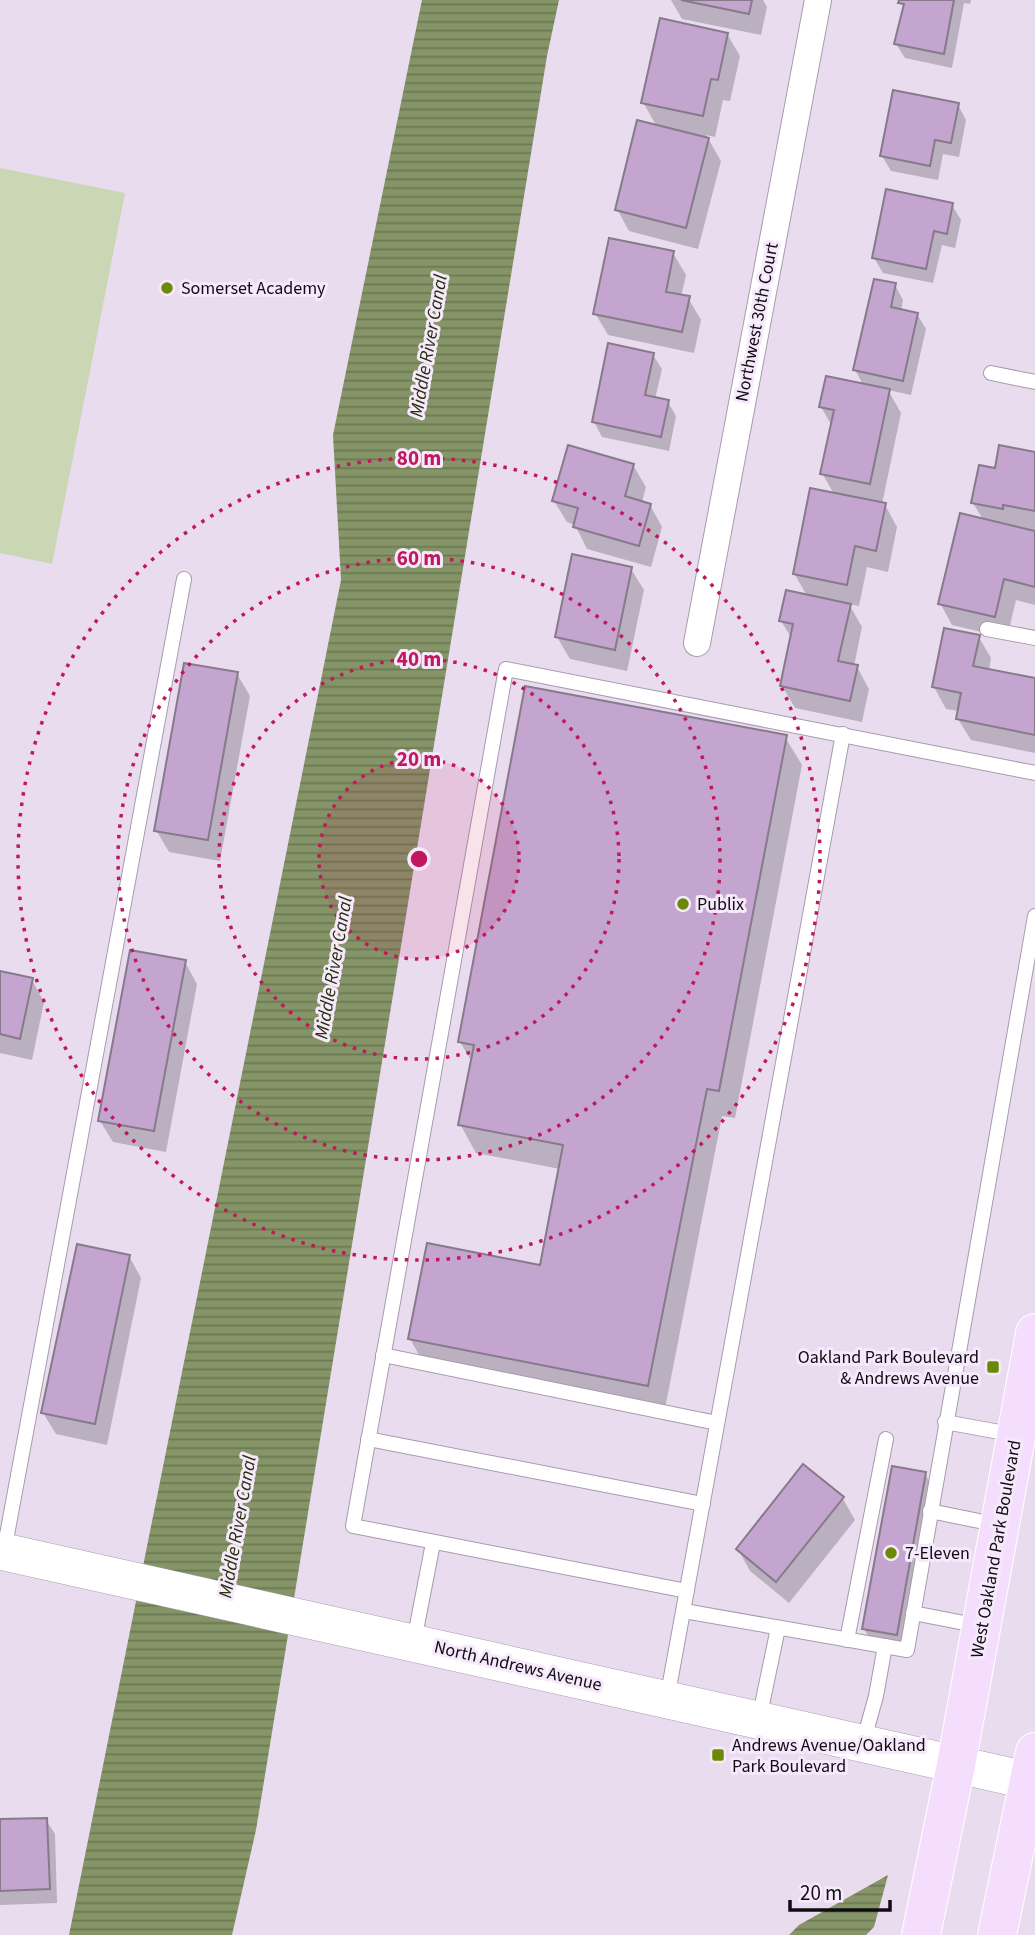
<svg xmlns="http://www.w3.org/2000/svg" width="1035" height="1935" viewBox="0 0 1035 1935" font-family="'Source Sans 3',sans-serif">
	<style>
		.park { fill: #cad7b4 }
		.water { fill: url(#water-rules) }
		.shadow { fill: #0003 }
		.building { fill: #c3a5cf; stroke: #867a8b; stroke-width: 2 }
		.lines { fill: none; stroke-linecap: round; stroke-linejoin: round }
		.service-casing { stroke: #a89bad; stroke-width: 16 }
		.minor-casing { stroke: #a89bad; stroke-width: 28 }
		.secondary-casing { stroke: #a89bad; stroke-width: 38 }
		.primary-casing { stroke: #fff; stroke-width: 40 }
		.service { stroke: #fff; stroke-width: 14 }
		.minor { stroke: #fff; stroke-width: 26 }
		.secondary { stroke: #fff; stroke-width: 37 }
		.primary { stroke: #f5ddfe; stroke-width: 38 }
		.ring { fill: none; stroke: #c2185b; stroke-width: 3.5; stroke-dasharray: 3.5 7 }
		.poi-dot { fill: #6b8904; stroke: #f7e9fc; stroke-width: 2.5 }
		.labels { text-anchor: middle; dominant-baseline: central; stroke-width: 6; stroke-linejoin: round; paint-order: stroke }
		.poi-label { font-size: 18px; fill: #110c12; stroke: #f7e9fc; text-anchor: start }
		.street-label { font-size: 18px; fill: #110c12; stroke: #f7e9fc }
		.water-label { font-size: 19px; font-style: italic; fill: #26300c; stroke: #f7e9fc }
		.centre { fill: #c2185b; stroke: #f7e9fc; stroke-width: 3.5 }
		.ring-label { font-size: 21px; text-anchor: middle; font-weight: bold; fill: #c2185b; stroke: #f7e9fc; stroke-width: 6; stroke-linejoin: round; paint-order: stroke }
	</style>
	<defs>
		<pattern id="water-rules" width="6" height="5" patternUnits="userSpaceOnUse" patternTransform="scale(1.75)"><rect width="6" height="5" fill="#859568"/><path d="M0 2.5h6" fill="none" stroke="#6b7854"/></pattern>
	</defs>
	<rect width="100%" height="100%" fill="#eadcef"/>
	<!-- park -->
	<polygon class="park" points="0,168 125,193 52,564 0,553"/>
	<!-- water -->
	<g class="water">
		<polygon points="422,0 559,0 547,56 256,1830 232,1935 69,1935 341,580 333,435"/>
		<polygon points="888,1875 874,1927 866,1935 789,1935 799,1925"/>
	</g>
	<!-- shadow -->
	<g class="shadow">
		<polygon points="671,0 763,0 767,7 761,35 682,19"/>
		<polygon points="901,0 971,0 970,4 964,3 952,68 905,58 896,44 904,10"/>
		<polygon points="727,34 740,56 730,101 723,100 715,137 706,135 721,161 698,249 629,231 617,209 657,127 643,102"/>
		<polygon points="958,105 966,120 959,157 943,154 938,180 891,171 882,156"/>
		<polygon points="952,205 961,220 955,248 942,245 933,283 883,273 874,258"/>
		<polygon points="673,253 686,275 681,297 688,298 701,320 694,353 608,335 595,313"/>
		<polygon points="895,285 903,300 901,311 917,314 926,329 911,395 888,390 901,413 882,504 885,505 897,527 888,572 867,567 859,606 849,604 862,627 854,666 857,667 869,689 862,722 795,708 782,686 792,639 781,621 807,596 794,573 834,494 822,473 832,426 821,407 864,386 855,370"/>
		<polygon points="653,355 662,369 655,399 668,402 676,416 669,451 602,437 594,422"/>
		<polygon points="1035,454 1035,530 1032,533 1035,533 1035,605 1016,600 1007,638 952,625 940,603 984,521 973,503 996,470"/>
		<polygon points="633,465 646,487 642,502 650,505 662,527 651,567 587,549 575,525 567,522 554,501"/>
		<polygon points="631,569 644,590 627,671 570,659 557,637"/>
		<polygon points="978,636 991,658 989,671 1035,680 1035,753 971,740 958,719 959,711 946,709 934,687"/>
		<polygon points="237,674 250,696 220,861 169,852 156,830"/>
		<polygon points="785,737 802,765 735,1118 722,1116 664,1414 426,1367 410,1339 541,1267 560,1169 476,1153 460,1124 472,1062 460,1042"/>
		<polygon points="185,962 197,984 166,1152 113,1142 100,1121"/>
		<polygon points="0,973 32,980 44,1002 32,1060 0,1053"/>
		<polygon points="129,1256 141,1278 107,1445 56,1434 43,1413"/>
		<polygon points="804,1467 843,1499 855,1520 789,1603 750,1571 738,1549"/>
		<polygon points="925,1474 938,1496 909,1656 877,1651 864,1629"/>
		<polygon points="46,1820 55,1834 57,1903 0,1905 0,1821"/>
	</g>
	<!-- building -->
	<g class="building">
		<polygon points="681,0 752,0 749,14"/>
		<polygon points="899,0 954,0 944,54 894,44 904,4 898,3"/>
		<polygon points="660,18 728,33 718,80 711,79 703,116 641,103"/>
		<polygon points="893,90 959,103 951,143 935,140 930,166 880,156"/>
		<polygon points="637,120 709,138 686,228 615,210"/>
		<polygon points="886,189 953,203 947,234 934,231 926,269 872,258"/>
		<polygon points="609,238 674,251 666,292 690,296 682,332 593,314"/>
		<polygon points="874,279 896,283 891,307 918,313 903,381 853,370"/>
		<polygon points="608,343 654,353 645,395 669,400 661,437 592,422"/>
		<polygon points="826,376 890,389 870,484 820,474 834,410 819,407"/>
		<polygon points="568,445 634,464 625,496 651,504 639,546 573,527 578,508 552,501"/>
		<polygon points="999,445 1035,452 1035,511 1003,505 1003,509 971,503 979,465 995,468"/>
		<polygon points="810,488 886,503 876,551 855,546 847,585 793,574"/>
		<polygon points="960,513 1035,531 1035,587 1004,579 995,617 938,604"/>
		<polygon points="572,554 632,567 615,650 555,637"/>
		<polygon points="786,590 851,604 838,661 858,665 850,701 780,686 793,624 779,621"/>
		<polygon points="944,628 980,635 973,666 1035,678 1035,735 956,719 961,693 932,687"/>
		<polygon points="184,663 238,672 208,840 154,831"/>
		<polygon points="525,686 787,735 719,1091 707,1089 648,1386 408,1339 427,1243 540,1265 563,1145 458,1125 474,1045 458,1042"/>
		<polygon points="130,950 186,960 154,1131 98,1121"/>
		<polygon points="0,971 33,978 20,1039 0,1034"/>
		<polygon points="77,1244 130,1255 95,1424 41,1413"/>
		<polygon points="803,1464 844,1497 776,1582 736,1549"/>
		<polygon points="892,1466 926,1472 897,1635 862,1629"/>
		<polygon points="47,1818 50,1889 0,1891 0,1819"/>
	</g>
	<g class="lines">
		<!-- service casing -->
		<g class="service-casing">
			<g id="service">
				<polyline points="991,373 1035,382"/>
				<polyline points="987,629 1035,638"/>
				<polyline points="383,1355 717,1423"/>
				<polyline points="945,1422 1016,1435"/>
				<polyline points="368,1439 703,1504"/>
				<polyline points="930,1511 999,1525"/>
				<polyline points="4,1551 184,579"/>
				<polyline points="687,1591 353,1526 506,669 1035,773"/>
				<polyline points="684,1611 907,1650 1035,916"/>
				<polyline points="913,1613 980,1626"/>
				<polyline points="847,1640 886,1439"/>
				<polyline points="414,1641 433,1543"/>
				<polyline points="667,1699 843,734"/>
				<polyline points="759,1719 778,1628"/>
				<polyline points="863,1743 876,1696 885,1646"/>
			</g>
		</g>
		<!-- minor casing -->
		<g class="minor-casing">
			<polyline id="minor" points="697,643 818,0"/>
		</g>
		<!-- secondary casing -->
		<g class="secondary-casing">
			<polyline id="secondary" points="0,1551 1035,1782"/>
		</g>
		<!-- primary casing -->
		<g class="primary-casing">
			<g id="primary">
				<polyline points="921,1935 956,1765 1035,1333"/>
				<polyline points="997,1935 1035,1752"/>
			</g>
		</g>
		<!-- service -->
		<use href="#service" class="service"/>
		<!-- minor -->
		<use href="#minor" class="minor"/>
		<!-- secondary -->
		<use href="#secondary" class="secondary"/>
		<!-- primary -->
		<use href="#primary" class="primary"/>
	</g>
	<!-- distance rings -->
	<circle cx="419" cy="859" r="100" fill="#c2185b" fill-opacity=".12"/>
	<g class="ring">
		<circle cx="419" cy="859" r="100"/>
		<circle cx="419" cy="859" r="200"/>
		<circle cx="419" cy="859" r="301"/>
		<circle cx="419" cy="859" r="401"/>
	</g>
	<!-- markers -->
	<g class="poi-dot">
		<circle cx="167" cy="288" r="7"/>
		<circle cx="683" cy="904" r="7"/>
		<rect x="986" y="1360" width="14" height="14" rx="3.5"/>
		<circle cx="891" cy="1553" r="7"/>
		<rect x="711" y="1748" width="14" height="14" rx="3.5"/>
	</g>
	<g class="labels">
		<!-- poi labels -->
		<g class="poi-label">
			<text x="181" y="288">Somerset Academy</text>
			<text x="697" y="904">Publix</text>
			<text x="979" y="1357" text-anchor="end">Oakland Park Boulevard<tspan x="979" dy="21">&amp; Andrews Avenue</tspan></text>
			<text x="905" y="1553">7-Eleven</text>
			<text x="732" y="1745">Andrews Avenue/Oakland<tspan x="732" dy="21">Park Boulevard</tspan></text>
		</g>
		<!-- street labels -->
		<g class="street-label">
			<text transform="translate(757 322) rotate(-79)">Northwest 30th Court</text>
			<text transform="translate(996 1549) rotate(-80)">West Oakland Park Boulevard</text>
			<text transform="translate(518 1666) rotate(13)">North Andrews Avenue</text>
		</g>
		<!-- water labels -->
		<g class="water-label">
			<text transform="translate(429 346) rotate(-80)">Middle River Canal</text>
			<text transform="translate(334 968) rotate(-80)">Middle River Canal</text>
			<text transform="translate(238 1527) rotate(-80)">Middle River Canal</text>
		</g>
	</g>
	<circle cx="419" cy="859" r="10" class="centre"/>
	<g class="ring-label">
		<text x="419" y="465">80 m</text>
		<text x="419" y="565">60 m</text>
		<text x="419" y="666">40 m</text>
		<text x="419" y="766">20 m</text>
	</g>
	<!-- scale -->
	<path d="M790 1900v10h100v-10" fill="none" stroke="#110c12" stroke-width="3.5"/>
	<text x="800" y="1900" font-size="21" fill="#110c12" stroke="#f7e9fc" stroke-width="5" paint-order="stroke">20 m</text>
</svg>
